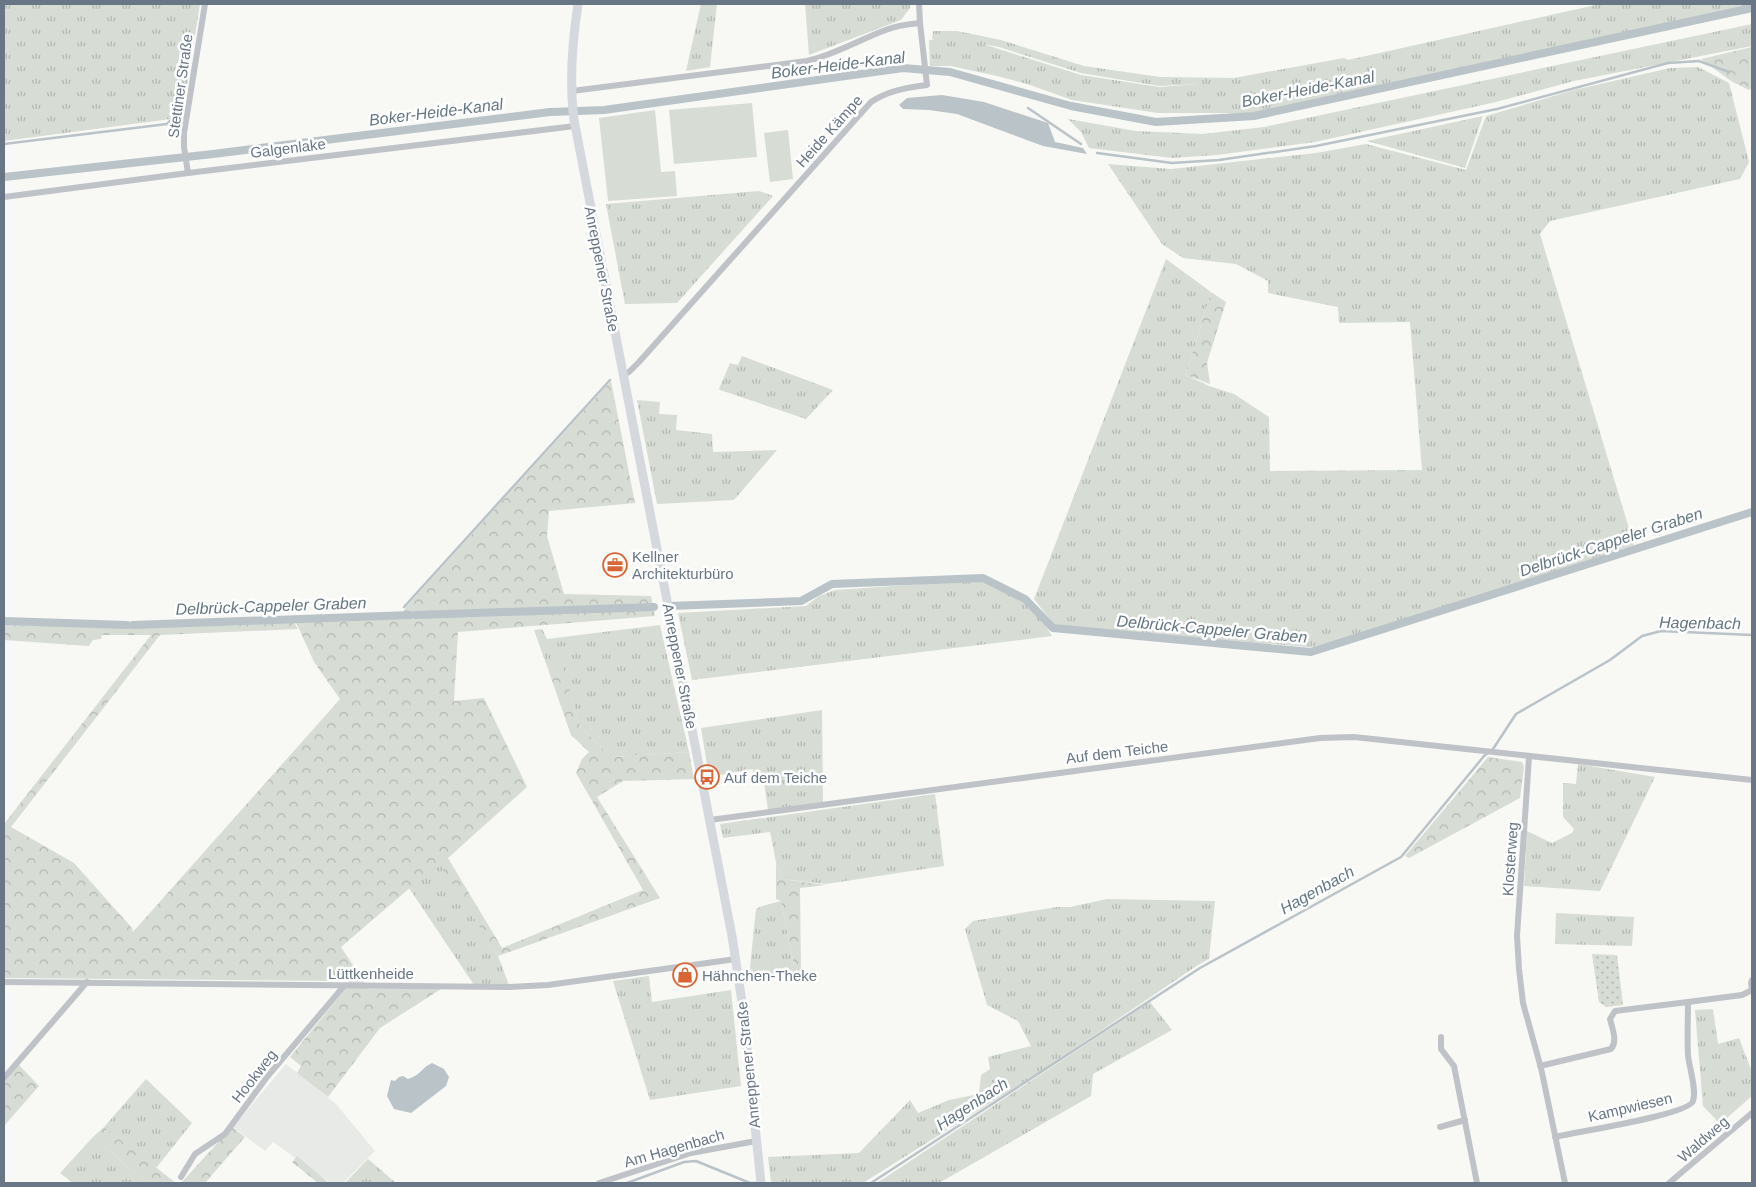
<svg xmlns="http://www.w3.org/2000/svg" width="1756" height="1187" viewBox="0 0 1756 1187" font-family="Arial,sans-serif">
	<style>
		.built { fill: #e8eae8 }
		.grass { fill: url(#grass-tufts); fill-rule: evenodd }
		.forest { fill: url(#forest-crowns) }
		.park { fill: url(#park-dots) }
		.pitch { fill: #d7dcd5 }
		.water { fill: #b9c3c8 }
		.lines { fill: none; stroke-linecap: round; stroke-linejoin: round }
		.stream { stroke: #b9c3c8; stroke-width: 2.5 }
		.canal { stroke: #b9c3c8; stroke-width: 8 }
		.street { stroke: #bfc3c7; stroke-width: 6 }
		.secondary { stroke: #d5d9dd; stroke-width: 9 }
		.labels { text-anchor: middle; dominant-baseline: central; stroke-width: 5; stroke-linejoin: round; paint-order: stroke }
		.street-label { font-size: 15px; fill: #687685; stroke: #fff }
		.poi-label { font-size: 15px; fill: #687685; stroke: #fff; text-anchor: start }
		.water-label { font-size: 16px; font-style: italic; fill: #647780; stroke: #fff }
	</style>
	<defs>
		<pattern id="grass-tufts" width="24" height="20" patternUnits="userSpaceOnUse" patternTransform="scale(1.25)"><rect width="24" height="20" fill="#d7dcd5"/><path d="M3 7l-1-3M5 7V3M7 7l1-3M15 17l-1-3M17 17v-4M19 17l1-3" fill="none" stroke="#b2b7b2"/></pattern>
		<pattern id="forest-crowns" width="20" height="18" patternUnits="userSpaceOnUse" patternTransform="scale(1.25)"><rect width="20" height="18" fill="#d7dcd5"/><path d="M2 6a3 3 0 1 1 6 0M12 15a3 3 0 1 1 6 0" fill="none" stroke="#b2b7b2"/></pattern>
		<pattern id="park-dots" width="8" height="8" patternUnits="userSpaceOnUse" patternTransform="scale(1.25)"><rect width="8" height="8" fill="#d7dcd5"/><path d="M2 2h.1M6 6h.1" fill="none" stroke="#b2b7b2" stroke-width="1.8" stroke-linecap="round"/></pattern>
	</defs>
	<rect width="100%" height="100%" fill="#f8f8f5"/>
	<!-- built -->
	<polygon class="built" points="286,1064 336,1104 375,1151 343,1183 331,1183 273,1142 265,1151 233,1127"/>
	<!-- grass -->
	<g class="grass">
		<polygon points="4,4 200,4 183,111 171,119 4,141"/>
		<polygon points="701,4 717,4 710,67 686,71"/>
		<polygon points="805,4 910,4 910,8 901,20 809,55"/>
		<path d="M1600,4H1752V6L1254,113H1158L1072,100L1027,84L997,76L951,66H930L929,40H934L932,39L933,31H957L1001,40L1084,66L1160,77L1234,78L1344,58L1348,60ZM983,44L999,47L1081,73L1159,86L1198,84L1159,87L1081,75Z"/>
		<polygon points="1752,24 1752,46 1574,81 1496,102 1315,142 1217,155 1172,158 1089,148 1081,132 1068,119 1136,131 1203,134 1264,127"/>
		<polygon points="1698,67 1729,83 1749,162 1740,179 1550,221 1540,234 1634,545 1321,648 1055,626 1034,599 1166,259 1211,292 1186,375 1209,386 1234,394 1269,417 1270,471 1422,470 1410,322 1339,323 1338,307 1268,293 1268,281 1236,264 1183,258 1162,244 1108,164 1171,169 1316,153 1366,144 1466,170 1486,116 1574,90 1670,68"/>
		<polygon points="1483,116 1465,168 1367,141"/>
		<polygon points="759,191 773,196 677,303 625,304 606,204"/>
		<polygon points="742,356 833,390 806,419 720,390 719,389 730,363 738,365"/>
		<polygon points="637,400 660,402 659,414 677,415 676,430 712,434 713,452 777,450 734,500 657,504"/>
		<path d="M981,580C1010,592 1037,607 1052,636L692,680L678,613L806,606L819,596L835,590Z"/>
		<polygon points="660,625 689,752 611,757 580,726 561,661 548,669 534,630 542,629 547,639"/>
		<polygon points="822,710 823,802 768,810 764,782 755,783 753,769 709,777 701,728"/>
		<polygon points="1578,764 1655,777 1600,891 1524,886 1527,831 1552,843 1572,833 1574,829 1563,817 1563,783 1576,784"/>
		<polygon points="935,794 944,866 826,884 782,879 776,862 770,832 723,838 720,824"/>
		<polygon points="439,862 498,956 509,985 474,985 409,888"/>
		<polygon points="1107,899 1215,901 1209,959 1198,965 1041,1071 863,1183 771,1182 768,1157 859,1153 910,1100 918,1113 949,1100 979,1094 981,1075 990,1069 988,1057 1031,1046 1018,1021 987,1005 965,929 973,921 1057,907 1070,907"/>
		<polygon points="781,901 794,967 750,967 756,909 762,906"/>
		<polygon points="1556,913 1634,917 1632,946 1555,944"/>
		<polygon points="649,976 652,1002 731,990 741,1086 650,1100 613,981"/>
		<polygon points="1150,1002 1172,1030 1093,1074 1091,1096 939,1183 877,1183"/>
		<polygon points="1713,1009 1718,1044 1739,1038 1752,1072 1752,1096 1720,1124 1703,1106 1695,1010"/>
		<polygon points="146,1079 192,1123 156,1168 104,1127"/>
		<polygon points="93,1137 147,1183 73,1183 60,1173"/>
		<polygon points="368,1159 396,1183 346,1182"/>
	</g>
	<!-- forest -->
	<g class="forest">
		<polygon points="1752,47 1752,88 1749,90 1731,81 1701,59"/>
		<polygon points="1211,292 1226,302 1207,363 1210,384 1186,375"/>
		<polygon points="611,381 635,503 549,511 547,536 564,594 651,596 655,616 458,632 454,701 484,698 527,787 448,858 502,948 643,890 576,773 582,759 589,752 571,735 548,669 561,660 580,726 611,757 689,752 694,779 623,781 597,797 660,898 498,956 439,863 341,947 369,989 441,989 380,1028 328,1097 297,1073 301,1066 290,1057 347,987 348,981 4,978 4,824 151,635 102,635 101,639 93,640 89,646 4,640 4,625 157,627 294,622 298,629 160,635 11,827 74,863 132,928 133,932 340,699 314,662 296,622 402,617 405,608"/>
		<polygon points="1488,757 1522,762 1524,767 1520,798 1409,858 1405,856"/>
		<polygon points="776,862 782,879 826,885 800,888 801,971 752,981 750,967 794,966 781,901 776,899"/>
		<polygon points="19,1065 39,1086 4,1126 4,1083"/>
		<polygon points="104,1127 176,1183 147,1183 93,1137"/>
		<polygon points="232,1127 245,1137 205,1183 181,1183"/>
		<polygon points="297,1156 329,1183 318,1183 292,1162"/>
	</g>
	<!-- park -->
	<polygon class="park" points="1592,954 1617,955 1623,1005 1606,1007 1599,1002"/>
	<!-- pitch -->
	<g class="pitch">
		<polygon points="752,103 757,157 674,164 669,110"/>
		<polygon points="655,110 661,172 675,171 677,196 608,201 599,118"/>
		<polygon points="788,130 793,179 770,182 764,133"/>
	</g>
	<!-- water -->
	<g class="water">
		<polygon points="942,95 984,102 1048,123 1055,142 1083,148 1087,154 1043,146 957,114 929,110 903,109 899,105 907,98"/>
		<path d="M432,1063L444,1069L449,1077L446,1086L411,1113L394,1109L387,1096L391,1080L395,1081L399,1077L403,1076L408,1079C421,1075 421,1068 432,1063Z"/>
	</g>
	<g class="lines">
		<!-- stream -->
		<g class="stream">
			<polyline points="1028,108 1081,144"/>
			<polyline points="4,144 167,124 176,115"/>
			<polyline points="1097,153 1172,163 1219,160 1316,146 1497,109 1668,63 1699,61 1729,72"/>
			<polyline points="404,607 610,380"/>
			<polyline points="627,1183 684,1162 696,1161 750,1183 758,1183"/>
			<polyline points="871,1183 1200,968 1401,857 1484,756 1493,749 1516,714 1610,660 1642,636 1661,631 1752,635"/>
		</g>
		<!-- canal -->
		<g class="canal">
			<polyline points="4,177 213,154 550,112 604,110 903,68 950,72 1071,106 1156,122 1254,116 1752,8"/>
			<polyline points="669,606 801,601 832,584 983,578 1025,599 1053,628 1311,652 1752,512"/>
			<polyline points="416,615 654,607"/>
			<polyline points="4,621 127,625"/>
			<polyline points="133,625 410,615"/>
		</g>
		<!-- street -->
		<g class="street">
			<polyline points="919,4 920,23"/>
			<path d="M572,91L807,61C834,55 857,41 883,31C895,26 908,24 920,23L927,85C907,88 889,90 871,102L639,362L629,372L623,375"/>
			<polyline points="188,173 184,147 184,133 205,4"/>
			<polyline points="4,197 188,173 575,126"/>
			<polyline points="1529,757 1517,936 1519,969 1523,1003 1541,1068 1565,1183"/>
			<polyline points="710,820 1320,738 1354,737 1752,780"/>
			<polyline points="1752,980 1751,983 1752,989"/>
			<polyline points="4,982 509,987 548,985 736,959"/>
			<polyline points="1441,1037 1441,1049 1454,1066 1477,1183"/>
			<path d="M1540,1066L1611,1049C1618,1041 1612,1028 1610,1019L1615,1011L1688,1002"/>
			<polyline points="4,1078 87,982"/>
			<polyline points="1440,1127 1465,1120"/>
			<path d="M1555,1137C1574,1132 1689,1115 1693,1101C1697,1090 1689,1067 1688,1055C1687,1038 1688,1019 1688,1002L1742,995L1752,990"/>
			<polyline points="181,1177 195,1154 225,1134 267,1077 344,986"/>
			<polyline points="599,1183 691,1153 756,1141"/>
			<polyline points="1669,1183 1752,1113"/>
		</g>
		<!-- secondary -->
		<path class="secondary" d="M578,4C572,43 569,81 574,120L732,936L742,1002L761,1183"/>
	</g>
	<!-- icons -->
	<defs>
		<g id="office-ring" transform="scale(1.25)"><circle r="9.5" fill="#fff" stroke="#da6433" stroke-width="1.5"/><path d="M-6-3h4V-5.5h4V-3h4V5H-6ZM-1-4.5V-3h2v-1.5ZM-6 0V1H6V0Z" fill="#da6433"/></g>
		<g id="bus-ring" transform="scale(1.25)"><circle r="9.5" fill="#fff" stroke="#da6433" stroke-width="1.5"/><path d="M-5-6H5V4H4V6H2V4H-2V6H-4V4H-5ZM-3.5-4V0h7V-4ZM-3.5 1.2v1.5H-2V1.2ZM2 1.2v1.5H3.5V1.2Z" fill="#da6433"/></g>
		<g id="shop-ring" transform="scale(1.25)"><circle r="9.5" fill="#fff" stroke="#da6433" stroke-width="1.5"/><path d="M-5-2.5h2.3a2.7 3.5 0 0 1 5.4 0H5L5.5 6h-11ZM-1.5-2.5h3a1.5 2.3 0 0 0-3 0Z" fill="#da6433"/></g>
	</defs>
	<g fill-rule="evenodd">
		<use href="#office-ring" x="615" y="565"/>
		<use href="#bus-ring" x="707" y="777"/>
		<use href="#shop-ring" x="685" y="975"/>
	</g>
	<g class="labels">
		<!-- street labels -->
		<g class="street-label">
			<text transform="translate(180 86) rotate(-82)">Stettiner Straße</text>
			<text transform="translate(829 131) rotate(-48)">Heide Kämpe</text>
			<text transform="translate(288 148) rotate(-7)">Galgenlake</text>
			<text transform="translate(602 269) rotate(79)">Anreppener Straße</text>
			<text transform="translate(680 666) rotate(79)">Anreppener Straße</text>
			<text transform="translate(1117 752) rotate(-7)">Auf dem Teiche</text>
			<text transform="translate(1510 859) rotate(-86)">Klosterweg</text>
			<text x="371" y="973">Lüttkenheide</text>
			<text transform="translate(748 1065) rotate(-96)">Anreppener Straße</text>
			<text transform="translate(254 1076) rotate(-52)">Hookweg</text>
			<text transform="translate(1630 1107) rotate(-13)">Kampwiesen</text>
			<text transform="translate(1703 1139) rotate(-41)">Waldweg</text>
			<text transform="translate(674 1148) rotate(-16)">Am Hagenbach</text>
		</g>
		<!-- poi labels -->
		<g class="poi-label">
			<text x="632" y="556">Kellner<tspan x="632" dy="17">Architekturbüro</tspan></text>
			<text x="724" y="777">Auf dem Teiche</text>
			<text x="702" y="975">Hähnchen-Theke</text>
		</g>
		<!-- water labels -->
		<g class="water-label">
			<text transform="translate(838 65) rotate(-7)">Boker-Heide-Kanal</text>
			<text transform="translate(1308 89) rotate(-11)">Boker-Heide-Kanal</text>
			<text transform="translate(436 112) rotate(-7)">Boker-Heide-Kanal</text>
			<text transform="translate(1611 542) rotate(-18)">Delbrück-Cappeler Graben</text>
			<text transform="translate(271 606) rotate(-2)">Delbrück-Cappeler Graben</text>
			<text transform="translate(1700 623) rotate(1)">Hagenbach</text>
			<text transform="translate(1212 629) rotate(5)">Delbrück-Cappeler Graben</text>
			<text transform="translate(1317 890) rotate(-29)">Hagenbach</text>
			<text transform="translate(972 1104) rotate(-33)">Hagenbach</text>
		</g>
	</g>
	<!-- border -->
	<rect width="1756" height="1187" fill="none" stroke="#687685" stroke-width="10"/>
</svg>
